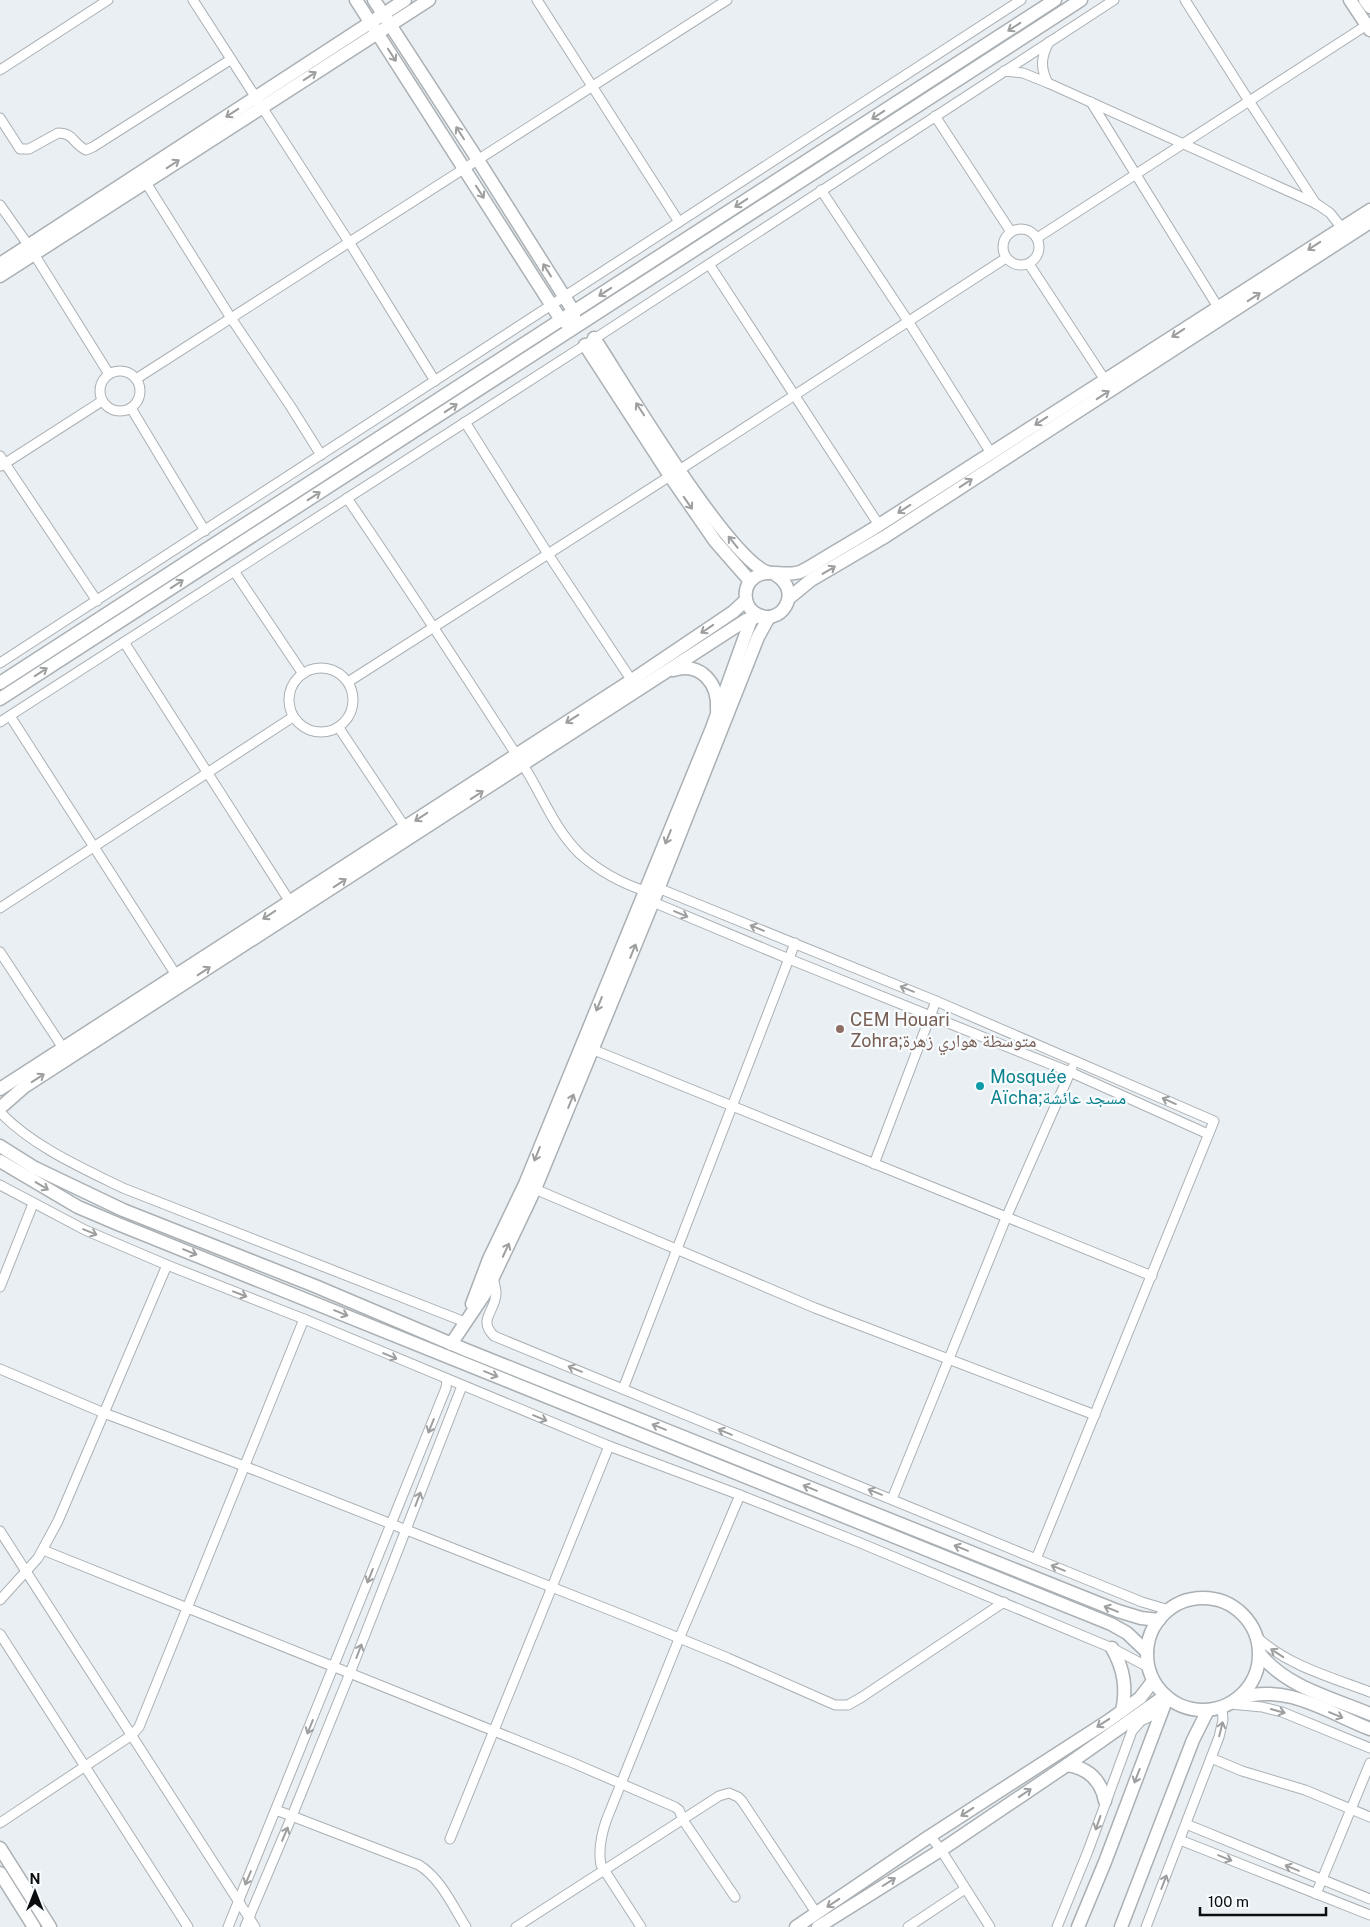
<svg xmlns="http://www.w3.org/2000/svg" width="1370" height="1927" viewBox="0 0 1370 1927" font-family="'Public Sans','Noto Naskh Arabic',sans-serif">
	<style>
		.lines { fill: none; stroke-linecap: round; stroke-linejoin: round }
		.street-casing { stroke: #aab0b4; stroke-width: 11 }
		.secondary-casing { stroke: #aab0b4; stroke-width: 15 }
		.street { stroke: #fff; stroke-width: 9 }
		.secondary { stroke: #fff; stroke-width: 12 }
		.oneway { stroke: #9d9e9f }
		.education-dot { fill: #8d6e63; stroke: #f8fcfe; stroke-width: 2 }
		.culture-dot { fill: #0f9aa8; stroke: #f8fcfe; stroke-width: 2 }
		.labels { text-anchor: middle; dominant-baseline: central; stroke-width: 4.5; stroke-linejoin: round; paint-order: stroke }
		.education-label { font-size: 18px; fill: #785e54; stroke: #f8fcfe; text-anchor: start }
		.culture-label { font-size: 18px; fill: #0d838f; stroke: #f8fcfe; text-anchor: start }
	</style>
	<rect width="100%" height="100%" fill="#e9eff3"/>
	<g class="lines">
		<!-- street casing -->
		<g class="street-casing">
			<g id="street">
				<polyline points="193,0 349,242 435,381"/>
				<polyline points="537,0 679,222"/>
				<polyline points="1185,0 1249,101 1316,204"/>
				<polyline points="0,70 108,0"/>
				<path d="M1004,71L1023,73L1048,83C1040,68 1041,57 1049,42"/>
				<polyline points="1048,83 1317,204 1330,213 1345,232"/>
				<polyline points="1091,102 1221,312"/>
				<polyline points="935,116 1011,232"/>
				<path d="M0,118L20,149H29L58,133C74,133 73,144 86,150L93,147L230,60"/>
				<polyline points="143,178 231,318 291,407 321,455"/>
				<polyline points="821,190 908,321 991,453"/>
				<polyline points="0,205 29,246 109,374"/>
				<circle cx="1021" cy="247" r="18"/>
				<polyline points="1037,238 1370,23"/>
				<polyline points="709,264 879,525"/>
				<polyline points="1029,264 1105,380"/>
				<circle cx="120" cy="391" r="20"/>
				<polyline points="136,379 727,0"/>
				<polyline points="131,408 205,531"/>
				<polyline points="465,422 548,554 634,684"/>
				<polyline points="0,456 97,601"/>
				<polyline points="1,466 102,401"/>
				<path d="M347,498C407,586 465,675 523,765C542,794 554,829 580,854C600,872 621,883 645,891"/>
				<polyline points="234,571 303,674"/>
				<polyline points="124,642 292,905"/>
				<polyline points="0,663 1021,0"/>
				<circle cx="321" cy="700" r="32"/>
				<polyline points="348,682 670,476 1006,258"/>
				<polyline points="10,716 178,978"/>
				<polyline points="0,722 585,345 1114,0"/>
				<polyline points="339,728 407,830"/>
				<polyline points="654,889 658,888 936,1001 1214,1121 1036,1559"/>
				<polyline points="651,899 653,902 789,959 1070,1072 1208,1134"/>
				<polyline points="0,908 293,717"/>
				<polyline points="0,952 63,1048"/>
				<polyline points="589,1048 1152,1276"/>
				<path d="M0,1112C32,1146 82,1168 123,1188L465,1322"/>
				<polyline points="874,1164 936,1001"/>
				<polyline points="0,1185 85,1230 167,1265 304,1319 609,1446 740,1495 858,1542 1112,1648 1148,1667"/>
				<polyline points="530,1187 815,1308 1095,1415"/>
				<path d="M493,1277C494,1282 496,1288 496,1293C496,1311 477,1319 494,1336L1036,1559L1142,1602L1169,1610"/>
				<polyline points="0,1287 33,1204"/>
				<polyline points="0,1369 104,1413 244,1466 630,1618 728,1658 835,1705 848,1705 862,1697 1004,1602"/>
				<polyline points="623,1389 795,943"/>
				<polyline points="892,1499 1006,1218 1072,1068"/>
				<polyline points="0,1531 255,1927"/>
				<polyline points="43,1550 571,1762 675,1807 679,1810 683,1820 735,1897"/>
				<polyline points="0,1600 38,1558 58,1521 167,1265"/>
				<polyline points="0,1634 188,1927"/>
				<path d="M1257,1637C1288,1666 1331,1677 1370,1692"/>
				<polyline points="1230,1704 1262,1707 1282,1712 1370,1748"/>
				<polyline points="1211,1758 1242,1771 1305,1790 1370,1817"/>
				<path d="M276,1810L419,1865C441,1879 452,1905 466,1927"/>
				<polyline points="0,1823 132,1735 139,1727 304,1319"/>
				<polyline points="1186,1824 1370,1899"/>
				<polyline points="930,1836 941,1850 990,1927"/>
				<polyline points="450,1839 609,1446"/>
				<polyline points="1180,1840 1370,1915"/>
				<polyline points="1316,1894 1370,1763"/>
				<polyline points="228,1927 446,1388 447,1380"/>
				<polyline points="245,1927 292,1816 350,1673 462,1386"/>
				<polyline points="516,1927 719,1796 729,1793 738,1797 742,1801 817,1914"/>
				<path d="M641,1927L601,1865C598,1850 601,1836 606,1821L679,1639L740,1495"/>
				<polyline points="908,1927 965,1889"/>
				<polyline points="1057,1927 1088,1851 1132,1731 1141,1721 1163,1710"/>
				<polyline points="1146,1927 1219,1737 1223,1720 1222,1707"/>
			</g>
		</g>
		<!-- secondary casing -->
		<g class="secondary-casing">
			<g id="secondary">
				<polyline points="356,0 561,320 568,324"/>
				<polyline points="374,0 478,160 574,312 574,319"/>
				<polyline points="1350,0 1370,30"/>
				<polyline points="1365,0 1370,7"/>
				<polyline points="0,264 405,0"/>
				<polyline points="0,276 429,0"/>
				<path d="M594,338C623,382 728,560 769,573"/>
				<polyline points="585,345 670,476 715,541 750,581"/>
				<path d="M776,575C804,592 780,629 755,613C743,605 742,586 755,577C767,568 785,577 800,572C809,568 818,562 826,557C844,546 862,536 879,525L1370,210"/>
				<polyline points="789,598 811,580 886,536 1370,222"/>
				<path d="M673,670C701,661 719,684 717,710"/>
				<polyline points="0,683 1055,0"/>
				<polyline points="0,699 1081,0"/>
				<polyline points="0,1089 632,680 733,612 746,600"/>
				<polyline points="0,1108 24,1087 746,620 761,616"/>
				<polyline points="0,1146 35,1168 123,1210 315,1286 466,1350 1118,1611 1141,1618 1159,1620"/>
				<polyline points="0,1161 78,1207 118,1224 1111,1624 1127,1633 1147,1652"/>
				<polyline points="472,1304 489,1259 525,1184 712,728 753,614"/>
				<polyline points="451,1344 486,1292 535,1189 653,902 758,637 769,617"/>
				<circle cx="1203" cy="1654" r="56"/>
				<path d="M1112,1648C1124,1669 1127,1688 1122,1711"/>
				<path d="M1260,1654C1286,1687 1332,1698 1370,1714"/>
				<path d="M1239,1698C1288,1683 1326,1712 1370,1729"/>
				<path d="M1067,1765C1088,1768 1101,1780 1105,1801"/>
				<polyline points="0,1848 50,1927"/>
				<polyline points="0,1873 34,1927"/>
				<polyline points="796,1927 930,1836 1108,1721 1140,1698 1153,1681"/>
				<polyline points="818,1927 941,1850 1067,1765 1165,1696"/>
				<polyline points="1078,1927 1105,1862 1167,1698"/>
				<polyline points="1121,1927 1193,1740 1208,1710"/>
			</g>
		</g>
		<!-- street -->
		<use href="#street" class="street"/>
		<!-- secondary -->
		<use href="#secondary" class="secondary"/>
	</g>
	<!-- one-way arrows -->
	<defs><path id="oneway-shaft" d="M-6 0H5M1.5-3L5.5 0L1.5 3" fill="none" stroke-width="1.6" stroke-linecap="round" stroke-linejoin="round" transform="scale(1.25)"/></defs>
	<g class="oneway">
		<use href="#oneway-shaft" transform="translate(1014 27) rotate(147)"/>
		<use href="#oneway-shaft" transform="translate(392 55) rotate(57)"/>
		<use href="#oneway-shaft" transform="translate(310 76) rotate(-33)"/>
		<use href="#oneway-shaft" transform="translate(232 113) rotate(147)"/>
		<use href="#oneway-shaft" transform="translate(878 115) rotate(147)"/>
		<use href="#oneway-shaft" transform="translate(460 133) rotate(-123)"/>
		<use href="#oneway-shaft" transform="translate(173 164) rotate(-33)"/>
		<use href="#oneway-shaft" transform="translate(480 192) rotate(57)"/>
		<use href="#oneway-shaft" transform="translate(741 203) rotate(147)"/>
		<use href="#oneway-shaft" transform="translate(1314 246) rotate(147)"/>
		<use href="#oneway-shaft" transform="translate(547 270) rotate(-122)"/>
		<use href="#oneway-shaft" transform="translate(605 292) rotate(147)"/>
		<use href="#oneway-shaft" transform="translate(1254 297) rotate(-33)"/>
		<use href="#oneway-shaft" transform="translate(1178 333) rotate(147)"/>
		<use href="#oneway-shaft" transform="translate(1103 395) rotate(-33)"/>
		<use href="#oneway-shaft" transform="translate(451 408) rotate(-33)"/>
		<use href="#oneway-shaft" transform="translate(640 409) rotate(-123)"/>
		<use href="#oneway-shaft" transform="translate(1041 421) rotate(147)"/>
		<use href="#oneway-shaft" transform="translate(966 483) rotate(-33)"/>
		<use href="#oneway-shaft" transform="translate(314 496) rotate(-33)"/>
		<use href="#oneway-shaft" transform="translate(688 503) rotate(55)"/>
		<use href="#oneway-shaft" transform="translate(904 509) rotate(147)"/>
		<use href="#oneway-shaft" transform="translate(733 542) rotate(-129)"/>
		<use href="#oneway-shaft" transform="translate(829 570) rotate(-31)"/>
		<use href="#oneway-shaft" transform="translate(177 584) rotate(-33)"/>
		<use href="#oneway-shaft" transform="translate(707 629) rotate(146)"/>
		<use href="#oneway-shaft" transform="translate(41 672) rotate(-33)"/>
		<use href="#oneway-shaft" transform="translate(572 719) rotate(147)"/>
		<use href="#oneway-shaft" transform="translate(477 795) rotate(-33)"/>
		<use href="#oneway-shaft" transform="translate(421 817) rotate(147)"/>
		<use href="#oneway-shaft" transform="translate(668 837) rotate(112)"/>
		<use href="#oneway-shaft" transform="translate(340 883) rotate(-33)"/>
		<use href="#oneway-shaft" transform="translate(681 914) rotate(23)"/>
		<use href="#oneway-shaft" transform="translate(269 915) rotate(147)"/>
		<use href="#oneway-shaft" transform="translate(757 928) rotate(-158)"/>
		<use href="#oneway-shaft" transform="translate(633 951) rotate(-68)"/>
		<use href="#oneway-shaft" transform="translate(204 971) rotate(-33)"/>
		<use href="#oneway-shaft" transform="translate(907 989) rotate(-158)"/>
		<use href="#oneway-shaft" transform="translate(599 1004) rotate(112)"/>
		<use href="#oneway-shaft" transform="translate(38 1078) rotate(-33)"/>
		<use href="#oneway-shaft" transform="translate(571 1101) rotate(-68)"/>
		<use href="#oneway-shaft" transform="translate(1169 1101) rotate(-156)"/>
		<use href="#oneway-shaft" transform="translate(537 1154) rotate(112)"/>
		<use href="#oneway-shaft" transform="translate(42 1186) rotate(31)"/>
		<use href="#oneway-shaft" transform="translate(90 1232) rotate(23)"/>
		<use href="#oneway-shaft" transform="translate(506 1250) rotate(-65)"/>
		<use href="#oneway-shaft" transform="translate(190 1252) rotate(22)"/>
		<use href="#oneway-shaft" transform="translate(240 1294) rotate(21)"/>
		<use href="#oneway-shaft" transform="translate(341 1313) rotate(22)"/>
		<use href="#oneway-shaft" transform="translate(390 1356) rotate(23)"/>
		<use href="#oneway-shaft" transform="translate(575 1369) rotate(-158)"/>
		<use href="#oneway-shaft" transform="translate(491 1374) rotate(22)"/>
		<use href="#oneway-shaft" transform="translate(540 1418) rotate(22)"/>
		<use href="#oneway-shaft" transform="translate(431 1426) rotate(112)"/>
		<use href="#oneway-shaft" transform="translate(659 1427) rotate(-158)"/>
		<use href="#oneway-shaft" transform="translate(725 1432) rotate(-158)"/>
		<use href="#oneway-shaft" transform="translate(810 1488) rotate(-158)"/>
		<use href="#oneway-shaft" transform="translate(875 1492) rotate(-158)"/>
		<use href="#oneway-shaft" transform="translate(418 1499) rotate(-69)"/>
		<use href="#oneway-shaft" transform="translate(961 1548) rotate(-158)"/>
		<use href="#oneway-shaft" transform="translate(1058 1568) rotate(-158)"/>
		<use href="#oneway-shaft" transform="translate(370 1576) rotate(112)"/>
		<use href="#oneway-shaft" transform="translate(1111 1609) rotate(-158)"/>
		<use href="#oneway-shaft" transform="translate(359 1651) rotate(-69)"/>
		<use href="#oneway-shaft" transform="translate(1277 1653) rotate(-147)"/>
		<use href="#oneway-shaft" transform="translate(1278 1711) rotate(16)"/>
		<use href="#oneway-shaft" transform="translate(1336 1715) rotate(23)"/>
		<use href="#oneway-shaft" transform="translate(1103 1723) rotate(147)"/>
		<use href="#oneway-shaft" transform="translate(310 1727) rotate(112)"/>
		<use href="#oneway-shaft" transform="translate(1221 1729) rotate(-76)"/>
		<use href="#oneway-shaft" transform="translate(1137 1776) rotate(111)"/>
		<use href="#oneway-shaft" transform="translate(1025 1793) rotate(-34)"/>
		<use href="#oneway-shaft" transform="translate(967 1812) rotate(147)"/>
		<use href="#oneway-shaft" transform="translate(1098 1823) rotate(109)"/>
		<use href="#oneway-shaft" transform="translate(285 1834) rotate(-67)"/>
		<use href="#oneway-shaft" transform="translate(1225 1858) rotate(22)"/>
		<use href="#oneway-shaft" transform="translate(1292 1868) rotate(-158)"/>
		<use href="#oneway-shaft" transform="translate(248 1878) rotate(113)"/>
		<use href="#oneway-shaft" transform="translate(889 1882) rotate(-32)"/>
		<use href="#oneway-shaft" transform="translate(1164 1882) rotate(-69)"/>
		<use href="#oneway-shaft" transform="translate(833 1903) rotate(146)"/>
	</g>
	<!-- markers -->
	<circle class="education-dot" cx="840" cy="1029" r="5"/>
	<circle class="culture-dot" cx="980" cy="1086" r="5"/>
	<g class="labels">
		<!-- education labels -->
		<g class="education-label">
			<text x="850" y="1019">CEM Houari<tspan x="850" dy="21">Zohra;متوسطة هواري زهرة</tspan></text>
		</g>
		<!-- culture labels -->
		<g class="culture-label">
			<text x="990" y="1076">Mosquée<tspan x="990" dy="21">Aïcha;مسجد عائشة</tspan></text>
		</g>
	</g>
	<!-- north arrow -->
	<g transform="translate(35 1892)" stroke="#f8fcfe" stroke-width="4" paint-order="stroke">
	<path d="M0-4L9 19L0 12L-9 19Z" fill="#0b0d0e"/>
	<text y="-8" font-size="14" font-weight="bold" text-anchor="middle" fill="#0b0d0e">N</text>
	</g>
	<!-- scale -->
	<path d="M1200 1907v8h126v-8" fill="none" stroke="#0b0d0e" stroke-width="2.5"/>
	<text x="1208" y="1907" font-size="15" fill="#0b0d0e" stroke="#f8fcfe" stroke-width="4" paint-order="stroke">100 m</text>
</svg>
